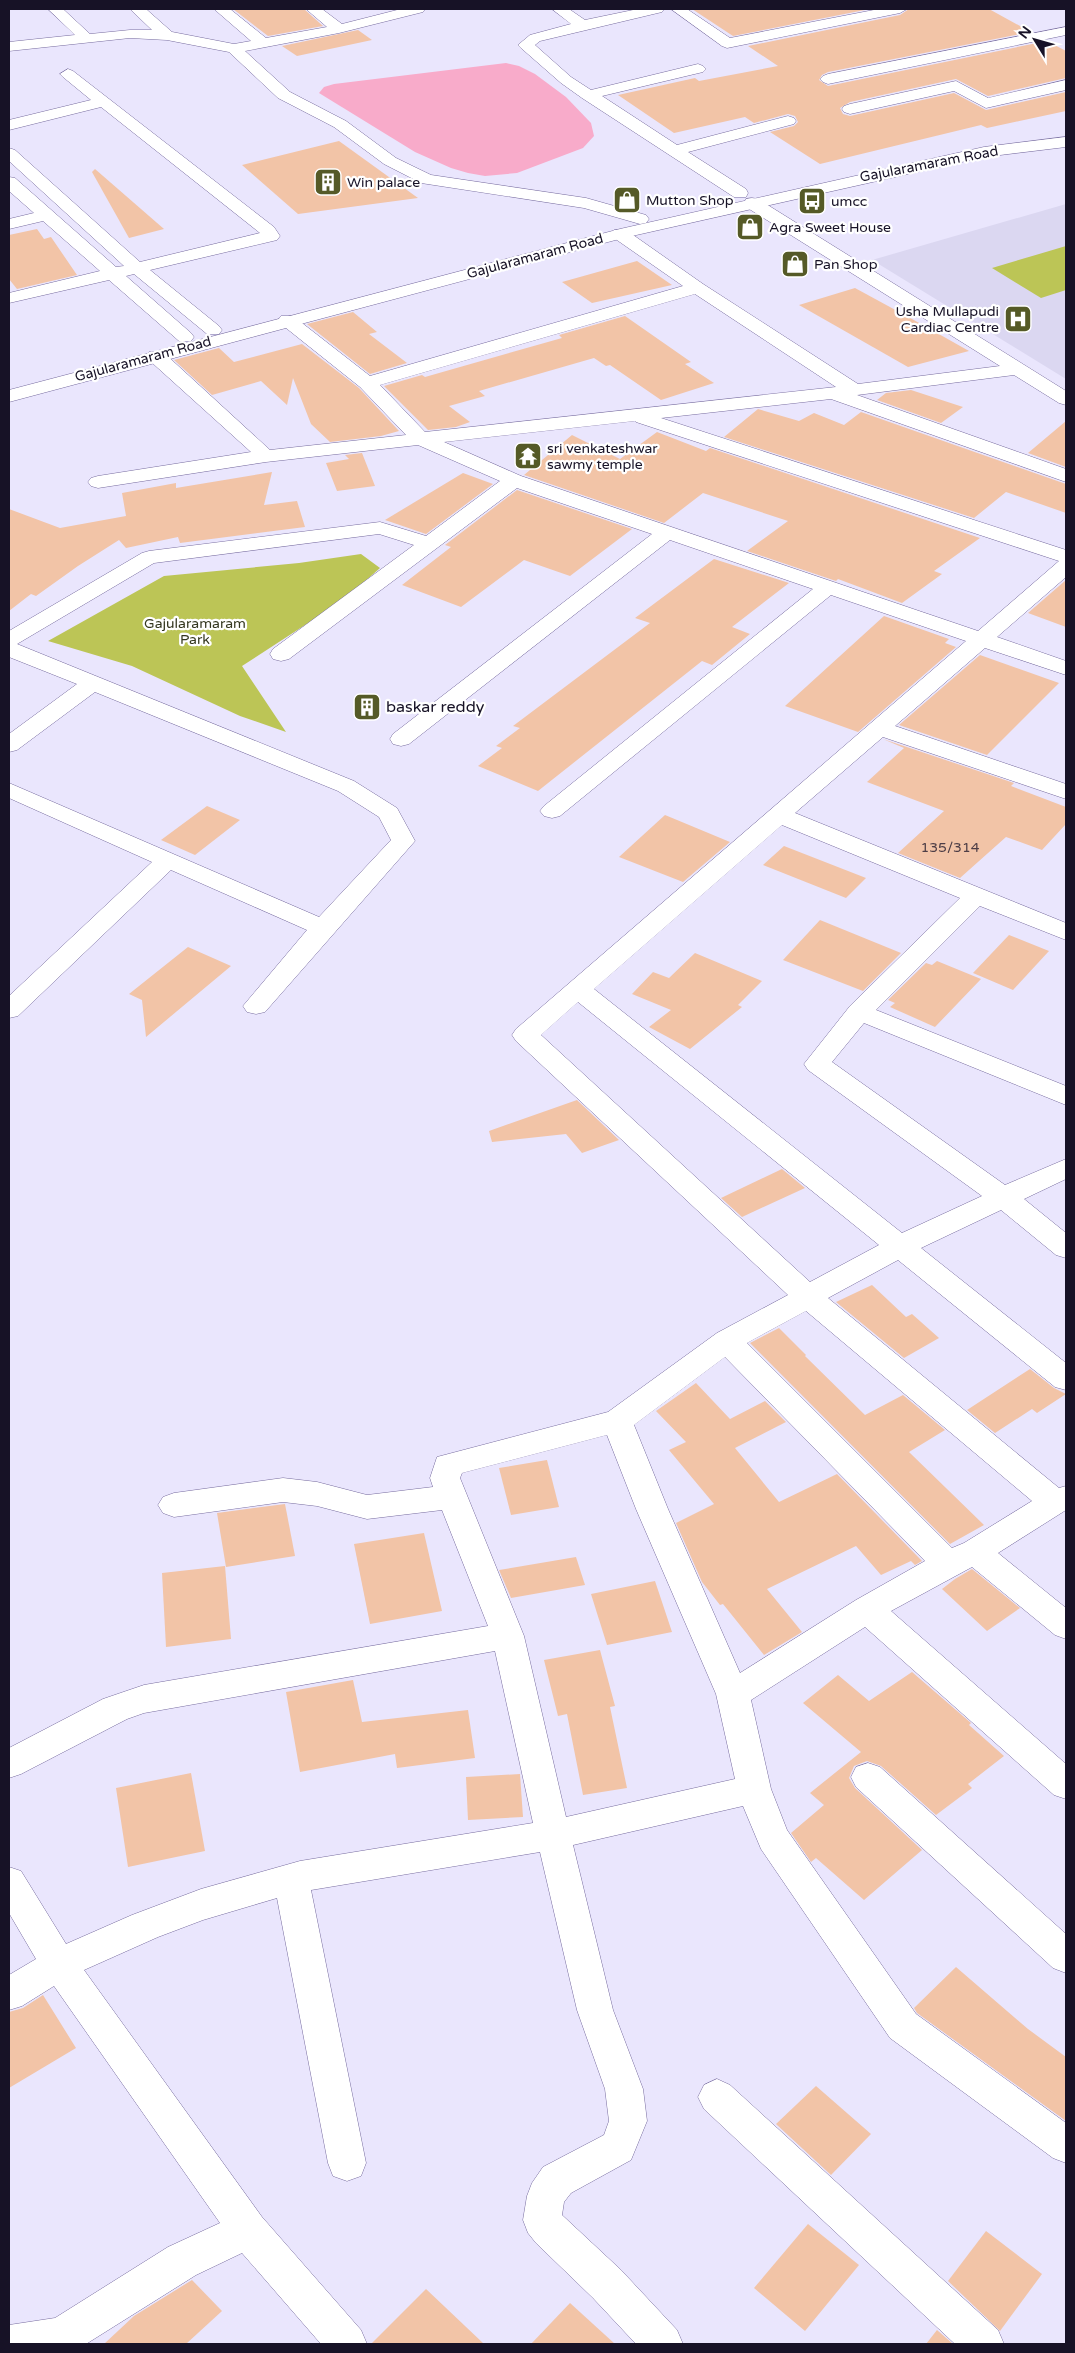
<svg xmlns="http://www.w3.org/2000/svg" width="1075" height="2353" viewBox="0 0 1075 2353" font-family="'Varela Round',sans-serif">
	<style>
		.built { fill: #dbd7f1 }
		.green { fill: #bcc556 }
		.water { fill: #f8abca }
		.building { fill: #f2c4a7 }
		.lines { fill: none; stroke-linecap: round; stroke-linejoin: round }
		.minor-casing { stroke: #776c9f; stroke-width: 1 }
		.major-casing { stroke: #776c9f; stroke-width: 1 }
		.minor { fill: #fff; fill-rule: evenodd }
		.major { fill: #fff; fill-rule: evenodd }
		.labels { text-anchor: middle; dominant-baseline: central; stroke-width: 4.5; stroke-linejoin: round; paint-order: stroke }
		.far-street-label { font-size: 14px; fill: #171226; stroke: #fff }
		.far-poi-label { font-size: 14px; fill: #171226; stroke: #fff; text-anchor: start }
		.far-park-label { font-size: 14px; fill: #34371f; stroke: #fff }
		.number-label { font-size: 14px; fill: #4e3e46 }
		.poi-label { font-size: 16px; fill: #171226; stroke: #fff; text-anchor: start }
	</style>
	<rect width="100%" height="100%" fill="#eae6fd"/>
	<!-- built -->
	<polygon class="built" points="1066,204 1066,379 872,260"/>
	<!-- green -->
	<g class="green">
		<polygon points="1066,246 1066,290 1041,298 992,268"/>
		<polygon points="361,554 380,568 345,599 242,666 286,732 240,716 132,666 48,641 164,576 299,563"/>
	</g>
	<!-- water -->
	<polygon class="water" points="506,63 519,66 535,74 566,97 591,123 594,136 583,148 517,173 485,176 468,173 451,168 415,152 319,93 324,87 334,84"/>
	<!-- building -->
	<g class="building">
		<polygon points="233,9 304,9 323,26 268,36"/>
		<polygon points="692,9 870,9 733,36"/>
		<polygon points="909,9 989,9 1031,32 828,72 822,75 819,80 828,86 1047,41 1066,51 1066,78 988,96 956,79 850,102 840,108 843,114 850,116 954,93 986,110 1066,92 1066,111 987,128 981,125 820,164 770,132 794,126 798,122 795,116 788,114 754,123 745,117 674,133 618,95 695,78 699,81 778,66 748,46 900,15"/>
		<polygon points="358,30 372,40 297,56 282,46"/>
		<polygon points="339,141 418,198 298,214 242,165"/>
		<polygon points="95,169 164,229 129,238 92,172"/>
		<polygon points="37,229 44,239 51,237 77,275 17,289 9,279 9,235"/>
		<polygon points="637,261 672,285 592,303 562,282"/>
		<polygon points="855,288 912,319 969,351 908,367 799,305"/>
		<polygon points="353,312 377,332 369,334 407,363 370,374 307,324"/>
		<polygon points="625,316 691,362 685,364 714,383 661,400 610,365 606,366 594,358 479,391 485,396 449,406 470,422 456,427 428,430 384,386 422,375 425,377 562,338 559,335"/>
		<polygon points="302,344 359,388 399,431 381,436 330,442 311,424 293,378 287,405 261,381 212,395 174,360 219,348 234,362"/>
		<polygon points="911,390 963,407 941,423 877,400 886,393"/>
		<polygon points="758,409 799,421 814,413 844,425 861,412 1066,484 1066,513 1006,492 974,518 724,437"/>
		<polygon points="1066,421 1066,467 1028,453"/>
		<polygon points="657,432 706,451 710,448 980,538 934,571 942,574 902,603 838,579 836,581 747,551 788,521 703,493 664,523 524,475 572,435 620,459"/>
		<polygon points="362,453 375,486 337,491 326,463 349,459 345,455"/>
		<polygon points="272,472 264,505 297,501 305,527 180,543 178,537 126,548 119,540 78,566 36,596 31,594 9,611 9,509 60,528 126,516 122,493 176,483 176,488"/>
		<polygon points="463,473 493,484 426,534 385,520"/>
		<polygon points="517,490 632,529 570,576 524,560 461,607 402,585 451,547 445,545"/>
		<polygon points="714,559 789,583 732,627 750,634 712,665 702,661 538,791 478,766 502,748 496,746 520,728 513,726 650,623 635,618"/>
		<polygon points="1066,580 1066,627 1028,613 1051,593"/>
		<polygon points="884,616 949,639 945,643 956,647 858,732 785,706"/>
		<polygon points="980,655 1059,683 987,755 899,725"/>
		<polygon points="883,739 1014,783 1011,786 1066,807 1066,824 1042,850 1006,837 960,878 898,853 944,811 867,782 904,748"/>
		<polygon points="207,806 240,820 195,855 161,840"/>
		<polygon points="665,815 730,842 683,882 619,857"/>
		<polygon points="784,846 866,878 846,898 763,865"/>
		<polygon points="820,920 901,953 863,991 783,960"/>
		<polygon points="1009,935 1049,951 1013,990 973,973"/>
		<polygon points="188,947 231,966 146,1037 142,1000 129,994"/>
		<polygon points="695,953 762,981 738,1005 742,1007 690,1049 649,1027 671,1010 632,994 653,972 669,978"/>
		<polygon points="937,961 981,979 935,1027 890,1007 895,1003 888,1000 926,963 932,965"/>
		<polygon points="577,1100 619,1140 582,1153 566,1134 492,1142 489,1131"/>
		<polygon points="782,1169 805,1188 742,1217 721,1198"/>
		<polygon points="872,1285 906,1317 912,1314 939,1338 904,1358 836,1302"/>
		<polygon points="779,1328 806,1355 805,1356 865,1415 903,1395 945,1430 909,1452 984,1525 950,1544 750,1343"/>
		<polygon points="1030,1369 1054,1388 1066,1394 1037,1413 1032,1409 995,1433 967,1410"/>
		<polygon points="696,1383 730,1419 765,1401 786,1422 735,1448 779,1502 837,1474 922,1561 915,1565 911,1561 881,1575 856,1546 767,1589 802,1632 764,1655 723,1604 720,1605 702,1582 676,1523 714,1504 669,1450 686,1442 656,1411"/>
		<polygon points="547,1460 559,1507 511,1515 499,1468"/>
		<polygon points="285,1504 295,1556 226,1567 217,1513"/>
		<polygon points="424,1533 442,1611 370,1624 354,1544"/>
		<polygon points="576,1557 585,1585 511,1598 499,1570"/>
		<polygon points="225,1566 231,1639 166,1647 162,1573"/>
		<polygon points="972,1569 1020,1608 987,1631 942,1589 955,1579"/>
		<polygon points="655,1581 672,1632 607,1645 591,1594"/>
		<polygon points="600,1650 615,1706 610,1707 627,1788 583,1795 567,1714 558,1716 544,1660"/>
		<polygon points="912,1672 971,1723 969,1725 1004,1756 968,1784 972,1788 936,1815 881,1766 867,1761 854,1766 849,1778 855,1788 922,1850 864,1900 816,1858 811,1862 791,1833 824,1805 810,1793 861,1752 803,1703 838,1675 869,1701"/>
		<polygon points="353,1680 362,1722 468,1710 475,1758 397,1768 395,1754 300,1772 286,1692"/>
		<polygon points="191,1773 205,1851 128,1867 116,1788"/>
		<polygon points="520,1774 523,1817 468,1820 466,1777"/>
		<polygon points="956,1967 1028,2029 1066,2057 1066,2121 917,2013 914,2008"/>
		<polygon points="43,1995 76,2048 9,2088 9,2012 23,2008"/>
		<polygon points="816,2086 871,2134 831,2175 776,2124"/>
		<polygon points="808,2224 859,2265 805,2331 754,2288"/>
		<polygon points="986,2231 1042,2274 1000,2331 948,2281"/>
		<polygon points="192,2280 222,2311 186,2344 104,2344 134,2316"/>
		<polygon points="426,2289 484,2344 371,2344"/>
		<polygon points="570,2303 615,2344 531,2344"/>
		<polygon points="937,2330 953,2344 926,2344"/>
	</g>
	<g class="lines">
		<!-- minor casing -->
		<g class="minor-casing">
			<g id="minor">
				<polygon points="48,9 63,9 90,34 130,30 152,30 130,9 146,9 172,32 234,44 251,41 214,9 230,9 266,38 327,27 306,9 322,9 342,24 401,9 425,9 423,12 339,33 245,51 290,92 346,121 396,158 431,175 586,198 646,215 649,219 646,223 640,224 584,208 421,183 384,164 334,127 278,98 229,52 167,40 130,38 9,51 9,42 75,35"/>
				<polygon points="552,9 569,9 585,20 638,9 664,9 662,12 540,41 535,45 571,77 591,90 698,64 703,66 706,69 703,72 602,96 677,145 788,116 794,118 796,121 794,124 688,152 746,189 748,193 746,197 734,197 582,98 561,83 521,48 518,45 530,35 571,24"/>
				<polygon points="671,9 687,9 730,38 879,9 907,9 900,13 727,48 722,46"/>
				<polygon points="1066,27 1066,35 828,84 823,82 820,79 823,76 828,74"/>
				<polygon points="68,69 73,71 274,227 280,236 277,240 150,270 219,326 222,330 219,334 207,334 134,274 126,276 191,333 194,337 191,341 179,341 109,280 9,303 9,293 100,271 43,221 9,229 9,219 34,213 9,191 9,177 15,178 116,267 124,266 9,161 9,148 15,150 140,262 260,233 101,107 9,130 9,120 91,100 63,77 60,74"/>
				<polygon points="1066,80 1066,90 986,108 954,91 850,114 844,112 842,109 844,106 850,104 956,81 988,98"/>
				<path d="M752,198L758,199L1066,391V405L1059,403L1014,375L857,395L1066,469V482L831,399L661,418L1066,550V577L997,637L1066,661V675L985,648L895,726L1066,784V799L883,737L795,813L1066,923V940L980,906L876,1010L1066,1086V1105L864,1023L832,1062L1005,1185L1066,1159V1179L1024,1199L1066,1233V1258L1056,1255L1001,1210L921,1248L1066,1363V1390L1055,1387L898,1260L828,1298L1059,1488L1066,1486V1510L998,1553L1066,1608V1639L1055,1635L972,1567L891,1611L1066,1764V1799L1054,1795L865,1627L751,1700L771,1789L787,1830L916,2014L1066,2123V2163L1053,2158L890,2038L761,1849L743,1806L573,1845L613,2010L643,2089L647,2121L631,2160L571,2193L564,2202L562,2215L621,2270L677,2330L683,2344H636L593,2298L536,2243L528,2233L523,2220L527,2196L532,2183L543,2167L604,2135L609,2121L605,2089L577,2010L540,1852L311,1890L366,2163L361,2176L347,2181L333,2176L328,2163L277,1898L203,1920L158,1937L84,1970L262,2217L361,2330L367,2344H321L242,2253L196,2275L86,2344H9V2325L55,2318L168,2247L220,2223L54,1986L22,2006L9,2010V1975L36,1959L9,1913V1867L21,1871L66,1944L132,1915L201,1889L300,1861L533,1823L495,1651L144,1713L127,1719L21,1774L9,1778V1748L103,1699L144,1685L488,1626L442,1510L367,1519L317,1506L283,1502L174,1517L163,1513L158,1505L163,1497L174,1493L283,1478L317,1482L367,1495L433,1487L430,1478L437,1457L608,1412L717,1333L788,1295L516,1041L512,1035L516,1029L966,641L831,595L560,816L552,818L544,816L540,811L544,806L813,589L670,540L409,744L401,746L393,744L390,739L393,734L652,534L517,488L289,659L281,661L273,659L270,654L273,649L414,545L379,534L154,563L17,644L354,781L397,808L415,841L265,1012L256,1014L247,1012L243,1006L307,930L171,870L18,1016L9,1018V996L152,862L9,798V783L319,917L391,840L379,817L338,791L95,692L17,750L9,752V734L77,684L9,657V631L142,553L149,551L380,522L426,536L500,481L418,445L266,462L98,488L91,486L88,482L91,478L98,476L251,452L149,360L147,356L149,352H163L270,450L406,435L360,387L281,324L278,320L281,316H293L370,376L683,286L614,238L611,234L614,230H626L703,284L858,384L1000,366L746,207L744,203L746,199ZM695,294L836,387L425,432L380,385ZM635,421L636,422L1059,561L978,631L521,476L444,442ZM782,825L960,898L850,1006L804,1064L808,1070L982,1196L902,1233L594,989ZM578,1002L879,1245L810,1282L541,1035ZM806,1311L1032,1501L964,1543L952,1548L747,1343ZM725,1357L925,1561L856,1600L740,1673L668,1509L634,1425ZM607,1435L636,1509L716,1694L735,1779L566,1817L524,1636L460,1478L462,1473Z"/>
				<polygon points="868,1763 880,1767 1066,1934 1066,1973 1053,1968 856,1787 851,1777 856,1767"/>
				<polygon points="717,2079 730,2085 998,2330 1004,2344 955,2344 704,2109 698,2097 704,2085"/>
			</g>
		</g>
		<!-- major casing -->
		<g class="major-casing">
			<polygon id="major" points="1066,137 1066,147 984,157 623,238 9,402 9,390 620,229 984,147"/>
		</g>
		<!-- minor -->
		<use href="#minor" class="minor"/>
		<!-- major -->
		<use href="#major" class="major"/>
	</g>
	<!-- icons -->
	<defs>
		<g id="building-square" transform="scale(1.4375)"><rect x="-9" y="-9" width="18" height="18" rx="4" fill="#555a27" stroke="#fff"/><path d="M-4-6H4V6H1V3H-1V6H-4ZM-2.5-4.3h1.7v1.8h-1.7ZM.8-4.3h1.7v1.8H.8ZM-2.5-1h1.7V.8h-1.7ZM.8-1h1.7V.8H.8Z" fill="#fff"/></g>
		<g id="shop-square" transform="scale(1.4375)"><rect x="-9" y="-9" width="18" height="18" rx="4" fill="#555a27" stroke="#fff"/><path d="M-5-2.5h2.3a2.7 3.5 0 0 1 5.4 0H5L5.5 6h-11ZM-1.5-2.5h3a1.5 2.3 0 0 0-3 0Z" fill="#fff"/></g>
		<g id="bus-square" transform="scale(1.4375)"><rect x="-9" y="-9" width="18" height="18" rx="4" fill="#555a27" stroke="#fff"/><path d="M-5-6H5V4H4V6H2V4H-2V6H-4V4H-5ZM-3.5-4V0h7V-4ZM-3.5 1.2v1.5H-2V1.2ZM2 1.2v1.5H3.5V1.2Z" fill="#fff"/></g>
		<g id="hospital-square" transform="scale(1.4375)"><rect x="-9" y="-9" width="18" height="18" rx="4" fill="#555a27" stroke="#fff"/><path d="M-5-5h3v3.5h4V-5h3V5h-3V1.5h-4V5h-3Z" fill="#fff"/></g>
		<g id="temple-square" transform="scale(1.4375)"><rect x="-9" y="-9" width="18" height="18" rx="4" fill="#555a27" stroke="#fff"/><path d="M0-6L5-2H3V0L6.5 2.5H4V6H1.5V3h-3V6H-4V2.5H-6.5L-3 0V-2H-5Z" fill="#fff"/></g>
	</defs>
	<g fill-rule="evenodd">
		<use href="#building-square" x="328" y="182"/>
		<use href="#shop-square" x="627" y="200"/>
		<use href="#bus-square" x="812" y="201"/>
		<use href="#shop-square" x="750" y="227"/>
		<use href="#shop-square" x="795" y="264"/>
		<use href="#hospital-square" x="1018" y="319"/>
		<use href="#temple-square" x="528" y="456"/>
		<use href="#building-square" x="367" y="707"/>
	</g>
	<g class="labels">
		<!-- far-street labels -->
		<g class="far-street-label">
			<text transform="translate(929 164) rotate(-11)">Gajularamaram Road</text>
			<text transform="translate(535 256) rotate(-15)">Gajularamaram Road</text>
			<text transform="translate(143 359) rotate(-15)">Gajularamaram Road</text>
		</g>
		<!-- far-poi labels -->
		<g class="far-poi-label">
			<text x="347" y="182">Win palace</text>
			<text x="646" y="200">Mutton Shop</text>
			<text x="831" y="201">umcc</text>
			<text x="769" y="227">Agra Sweet House</text>
			<text x="814" y="264">Pan Shop</text>
			<text x="999" y="311" text-anchor="end">Usha Mullapudi<tspan x="999" dy="16">Cardiac Centre</tspan></text>
			<text x="547" y="448">sri venkateshwar<tspan x="547" dy="16">sawmy temple</tspan></text>
		</g>
		<!-- far-park labels -->
		<g class="far-park-label">
			<text x="195" y="623">Gajularamaram<tspan x="195" dy="16">Park</tspan></text>
		</g>
		<!-- number labels -->
		<g class="number-label">
			<text x="950" y="847">135/314</text>
		</g>
		<!-- poi labels -->
		<g class="poi-label">
			<text x="386" y="707">baskar reddy</text>
		</g>
	</g>
	<!-- border -->
	<rect width="1075" height="2353" fill="none" stroke="#171226" stroke-width="20"/>
	<!-- north arrow -->
	<g transform="translate(1035 40) rotate(307)" stroke="#ffffff" stroke-width="4" paint-order="stroke">
	<path d="M0-4L9 19L0 12L-9 19Z" fill="#171226"/>
	<text y="-8" font-size="14" font-weight="bold" text-anchor="middle" fill="#171226">N</text>
	</g>
</svg>
